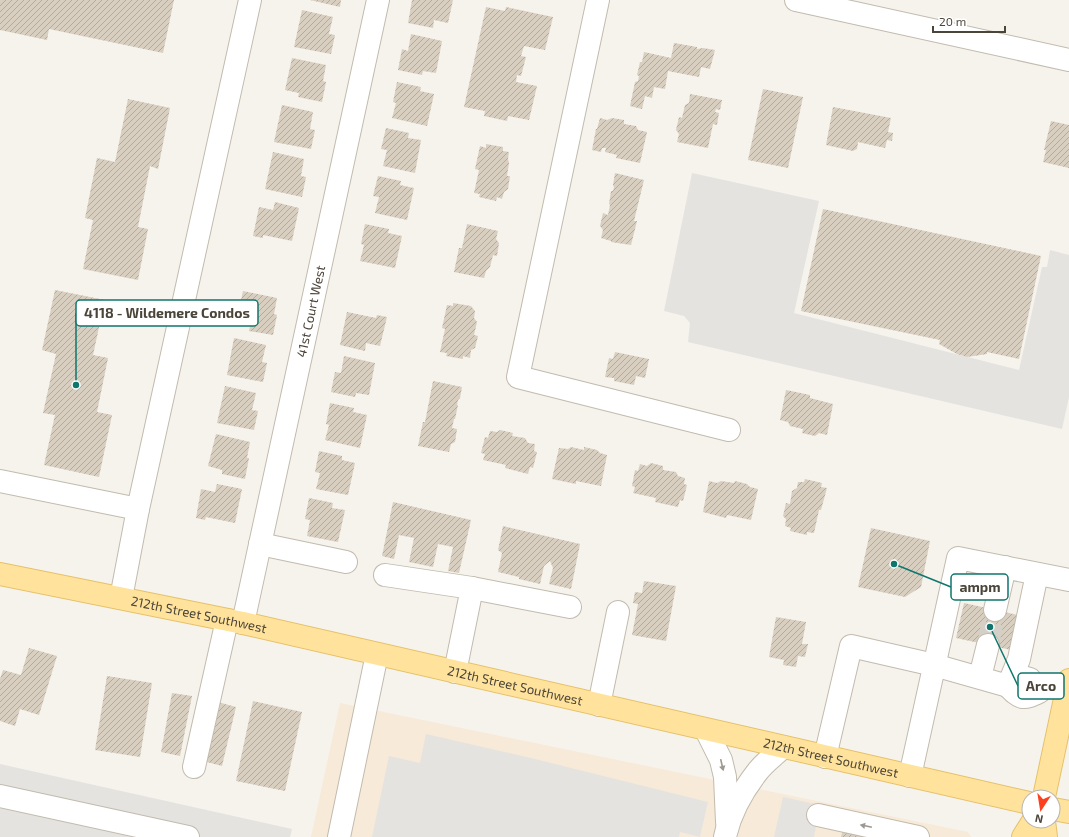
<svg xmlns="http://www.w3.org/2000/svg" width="1069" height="837" viewBox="0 0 1069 837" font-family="'Exo 2',sans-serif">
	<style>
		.commercial { fill: #f7ead8 }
		.parking { fill: #e5e3e0 }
		.building { fill: url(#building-hatch) }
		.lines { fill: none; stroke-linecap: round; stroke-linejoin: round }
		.minor-tunnel { stroke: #d4d0c8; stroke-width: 22; stroke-dasharray: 22 11; stroke-linecap: butt }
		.minor-casing { stroke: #c2bbae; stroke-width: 24 }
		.major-casing { stroke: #e6c16a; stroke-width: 24 }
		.minor { stroke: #fff; stroke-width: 22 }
		.major { stroke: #ffe39c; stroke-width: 22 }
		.oneway { fill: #9c9892 }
		.labels { text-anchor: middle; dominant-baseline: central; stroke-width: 3.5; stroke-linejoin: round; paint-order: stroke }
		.street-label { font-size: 13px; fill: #4b4439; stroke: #fff }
		.leader { fill: none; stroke: #0f766e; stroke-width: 1.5 }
		.callout-dot { fill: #0f766e; stroke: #fff; stroke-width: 1.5 }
		.callout { fill: #fff; stroke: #0f766e; stroke-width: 1.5 }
		.callout-label { font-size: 14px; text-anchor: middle; font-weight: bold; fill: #4b4439 }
	</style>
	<defs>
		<pattern id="building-hatch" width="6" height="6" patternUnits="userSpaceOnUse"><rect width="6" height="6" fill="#d8cfc1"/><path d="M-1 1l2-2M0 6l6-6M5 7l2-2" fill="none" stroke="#b1aa9e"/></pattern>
	</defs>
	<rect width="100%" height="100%" fill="#f6f3ec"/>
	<!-- commercial -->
	<polygon class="commercial" points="340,703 968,832 971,837 311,837"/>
	<!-- parking -->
	<g class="parking">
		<polygon points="692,173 819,201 794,313 1019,370 1042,267 1047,267 1050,250 1069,255 1069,397 1062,429 688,342 690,323 684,316 664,311"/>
		<polygon points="426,734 531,758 708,802 700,837 680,832 679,837 372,837 389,756 420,763"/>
		<polygon points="0,764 292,829 290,837 0,837"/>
		<polygon points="783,797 820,805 814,837 774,837"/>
	</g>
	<!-- building -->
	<g class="building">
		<polygon points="0,0 174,0 163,53 49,29 47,40 0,30"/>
		<polygon points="310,0 341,0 340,7"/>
		<polygon points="412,0 453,0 448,23 434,20 433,28 408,23"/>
		<polygon points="486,7 505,11 506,7 553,17 545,50 524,46 521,56 526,57 521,76 517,75 516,82 537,86 529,120 508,116 507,121 484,116 485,111 464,107"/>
		<polygon points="302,10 333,17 329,34 335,35 331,54 294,47"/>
		<polygon points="411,34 442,41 436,73 423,71 422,75 398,70 402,49 408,51"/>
		<polygon points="674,43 697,47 697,49 703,48 715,50 710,69 701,67 699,77 668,71 665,89 654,87 652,98 645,96 642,109 630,106 635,82 638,81 639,76 637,75 640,62 642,62 644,52 671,58"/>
		<polygon points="292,58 326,65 323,81 326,82 322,102 298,97 299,93 285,90"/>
		<polygon points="397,82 421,87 420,91 434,94 427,126 392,118 396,103 393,102"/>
		<polygon points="763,89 803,97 788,168 748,160"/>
		<polygon points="690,94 722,100 720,110 716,109 715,112 719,113 717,125 713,124 708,148 677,142 679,134 676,130 679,117 682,118 685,105 689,103"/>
		<polygon points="128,99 170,108 158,169 150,166 138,227 148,229 138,280 83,269 93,220 85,218 97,158 115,162"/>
		<polygon points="282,105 313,112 310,129 315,130 311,149 274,142"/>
		<polygon points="833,107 891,118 888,132 893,133 892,141 887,140 885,148 858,142 857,149 853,151 826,145"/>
		<polygon points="600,118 607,120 612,118 624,120 624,124 636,126 638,130 647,132 640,163 616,158 617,155 605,152 606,148 602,148 601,152 592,150 596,129 597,129"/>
		<polygon points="1051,121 1069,125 1069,168 1043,162 1046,150 1044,150"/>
		<polygon points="386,128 409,133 408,138 421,140 415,173 383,166 387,150 381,149"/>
		<polygon points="486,144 503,147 503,151 509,152 508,159 509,163 507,176 510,176 508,189 504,192 502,199 497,197 496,201 479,197 480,194 474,193 479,170 475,169 480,146 486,148"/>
		<polygon points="273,152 304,159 301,176 306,177 302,197 265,189"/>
		<polygon points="615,173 644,180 634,221 637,221 631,245 611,242 611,241 601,238 603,230 600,226 603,213 608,215 610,205 609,204 611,191 613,191 614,187 613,185"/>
		<polygon points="378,176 401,181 400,185 414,188 407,220 375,213 379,197 373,196"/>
		<polygon points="275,202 299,208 292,241 263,235 263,238 253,236 259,207 273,210"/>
		<polygon points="823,209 1041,256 1019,359 987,352 987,354 967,357 957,354 939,344 940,340 801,311"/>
		<polygon points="365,224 389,229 388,233 402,236 395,268 360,261 364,245 361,244"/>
		<polygon points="467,224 498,231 496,239 499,243 497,256 493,255 490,267 486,271 484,278 454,272 459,248 462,248"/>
		<polygon points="55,290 105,300 93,355 108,358 97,412 112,415 99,477 44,465 55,415 43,413 56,354 42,350"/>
		<polygon points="243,291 277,298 274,314 277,315 273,335 249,331 250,326 236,323"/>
		<polygon points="453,303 471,306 475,311 474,318 477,322 474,335 478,336 475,348 471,350 470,358 463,356 463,359 446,356 447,353 440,352 445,329 442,328 447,305 453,306"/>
		<polygon points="347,312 376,318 377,315 387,317 380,346 366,343 365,351 340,345"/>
		<polygon points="234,338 266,345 262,362 267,363 263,382 227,375"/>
		<polygon points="615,352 649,359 645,378 636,376 634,385 614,381 614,378 605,377 609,358 613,359"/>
		<polygon points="344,356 375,363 369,395 356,393 355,397 331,392 335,372 341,373"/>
		<polygon points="433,381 462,387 460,398 458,400 457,405 458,405 455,419 454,419 452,428 457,429 455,442 451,444 449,452 418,446 423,422 425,422"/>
		<polygon points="225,386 256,393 252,410 258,411 254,430 217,423"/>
		<polygon points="786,390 810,395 810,398 833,404 827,435 819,433 815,436 802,433 803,429 790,426 788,422 780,420"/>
		<polygon points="330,403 354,408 353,412 367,415 360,448 325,440 329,425 326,424"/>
		<polygon points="500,430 513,433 512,436 525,438 528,443 535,444 534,451 537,452 533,468 530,467 528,474 505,468 506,465 483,460 485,454 481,453 485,437 488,438 490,431 497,432"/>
		<polygon points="216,434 250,442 247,458 249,458 245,479 222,474 222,470 208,466"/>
		<polygon points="571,447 584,450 584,447 597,450 600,453 607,455 601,486 576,481 576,484 552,479 559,448 568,449"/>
		<polygon points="319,451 342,456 342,460 355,463 348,495 316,489 320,473 315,472"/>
		<polygon points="651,463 663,466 663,470 676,472 678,476 685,478 684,484 687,485 683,501 680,500 678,507 655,502 656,498 633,493 635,487 632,486 635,470 638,471 640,464 647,466"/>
		<polygon points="805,479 822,483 821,487 827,488 821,510 819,510 814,533 807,532 807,535 790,531 791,528 785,526 786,519 783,516 786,503 790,504 792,491 797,488 798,482 804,482"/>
		<polygon points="709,481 717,483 721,481 734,483 735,481 747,484 750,487 758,489 751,520 727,515 726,518 703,512"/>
		<polygon points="217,484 242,489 235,523 206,517 205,520 196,518 201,489 215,492"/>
		<polygon points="309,498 333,503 332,508 345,510 338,542 307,536 310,520 305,519"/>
		<polygon points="393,502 471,520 459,573 448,571 453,547 438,544 433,567 409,562 414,538 399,535 394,559 382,556"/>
		<polygon points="503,526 580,544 571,589 549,584 553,568 550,561 544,566 540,584 519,579 519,577 498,572 502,553 498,550"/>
		<polygon points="871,528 930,541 921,587 905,597 858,587"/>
		<polygon points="644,581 676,586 666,641 632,635 638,604 633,603 635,592 642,593"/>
		<polygon points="964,603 1023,616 1016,651 956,638"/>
		<polygon points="776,617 806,622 802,644 808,644 805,657 798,656 796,667 783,665 784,660 769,657"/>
		<polygon points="29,648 57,656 39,715 20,709 15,726 0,721 0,679 3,670 21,675"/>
		<polygon points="107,676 152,683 140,757 95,750"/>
		<polygon points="172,693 192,696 180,756 161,752"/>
		<polygon points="253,701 302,712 285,791 236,781"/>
		<polygon points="218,702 236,707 222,766 203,761"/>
		<polygon points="843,828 883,837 841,837"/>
	</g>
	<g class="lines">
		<!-- minor-tunnel -->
		<polyline class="minor-tunnel" points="988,645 995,610"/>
		<!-- minor casing -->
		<g class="minor-casing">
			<g id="minor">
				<polyline points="598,0 518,377 729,430"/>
				<polyline points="796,0 1069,60"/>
				<polyline points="0,481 138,509"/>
				<polyline points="260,544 346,562"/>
				<polyline points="385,575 472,588 455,672"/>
				<polyline points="472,588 570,607"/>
				<polyline points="121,598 138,509 250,0"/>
				<polyline points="995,610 1005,567"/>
				<path id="s1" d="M243,623L378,0"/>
				<polyline points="980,677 988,645"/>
				<path d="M1023,677L1030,679L1039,692C1023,700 1020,699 1008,686Z"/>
				<polyline points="599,705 618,612"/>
				<polyline points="706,730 721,760 725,777 727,822"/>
				<polyline points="825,757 851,646 934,665 1008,686 1019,659 1037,574"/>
				<polyline points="194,767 227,620"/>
				<polyline points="910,776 958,558 1069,580"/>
				<polyline points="0,796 188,837"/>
				<polyline points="818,815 918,837"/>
				<polyline points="339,837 377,654"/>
				<path d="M725,837C730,813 743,790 758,771C765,762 775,755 783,747"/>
			</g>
		</g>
		<!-- major casing -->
		<g class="major-casing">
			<g id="major">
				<path id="s2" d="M0,574L243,623L1029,803"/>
				<polyline points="1044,797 1069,680"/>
				<polyline points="1053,809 1069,812"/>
				<polyline points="1044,821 1046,837"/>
				<polyline points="1023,837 1033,821"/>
			</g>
		</g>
		<!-- minor -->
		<use href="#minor" class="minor"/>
		<!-- major -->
		<use href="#major" class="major"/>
	</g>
	<!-- one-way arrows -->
	<defs><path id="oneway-solid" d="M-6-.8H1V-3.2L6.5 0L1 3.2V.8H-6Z"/></defs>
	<g class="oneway">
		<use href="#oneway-solid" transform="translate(722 765) rotate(77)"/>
		<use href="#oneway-solid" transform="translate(866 826) rotate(-168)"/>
	</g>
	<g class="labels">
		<!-- street labels -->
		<g class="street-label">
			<text stroke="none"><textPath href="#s1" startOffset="319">41st Court West</textPath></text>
			<text stroke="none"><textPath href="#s2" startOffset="203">212th Street Southwest</textPath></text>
			<text stroke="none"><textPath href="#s2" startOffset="527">212th Street Southwest</textPath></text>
			<text stroke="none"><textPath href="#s2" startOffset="851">212th Street Southwest</textPath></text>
		</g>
	</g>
	<!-- callouts -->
	<path class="leader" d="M76 385L76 313M894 564L951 587M990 627L1018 686"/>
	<g class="callout-dot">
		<circle cx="76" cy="385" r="4"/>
		<circle cx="894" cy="564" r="4"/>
		<circle cx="990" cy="627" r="4"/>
	</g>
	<g class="callout">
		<rect x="76" y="300" width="182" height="26" rx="4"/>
		<rect x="951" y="574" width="57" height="26" rx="4"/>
		<rect x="1018" y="673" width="46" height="26" rx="4"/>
	</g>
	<g class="callout-label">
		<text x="167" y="318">4118 - Wildemere Condos</text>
		<text x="980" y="592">ampm</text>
		<text x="1041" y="691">Arco</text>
	</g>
	<!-- north arrow -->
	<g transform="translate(1041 809) rotate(192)"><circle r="19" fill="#ffffff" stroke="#b7b4b0"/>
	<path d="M0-3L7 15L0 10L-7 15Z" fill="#fc3f1d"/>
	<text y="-6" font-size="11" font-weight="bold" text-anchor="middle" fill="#4b4439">N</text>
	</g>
	<!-- scale -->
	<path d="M933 26v6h72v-6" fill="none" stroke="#4b4439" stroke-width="2"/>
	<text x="939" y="26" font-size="12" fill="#4b4439" stroke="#ffffff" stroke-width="3" paint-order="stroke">20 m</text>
</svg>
